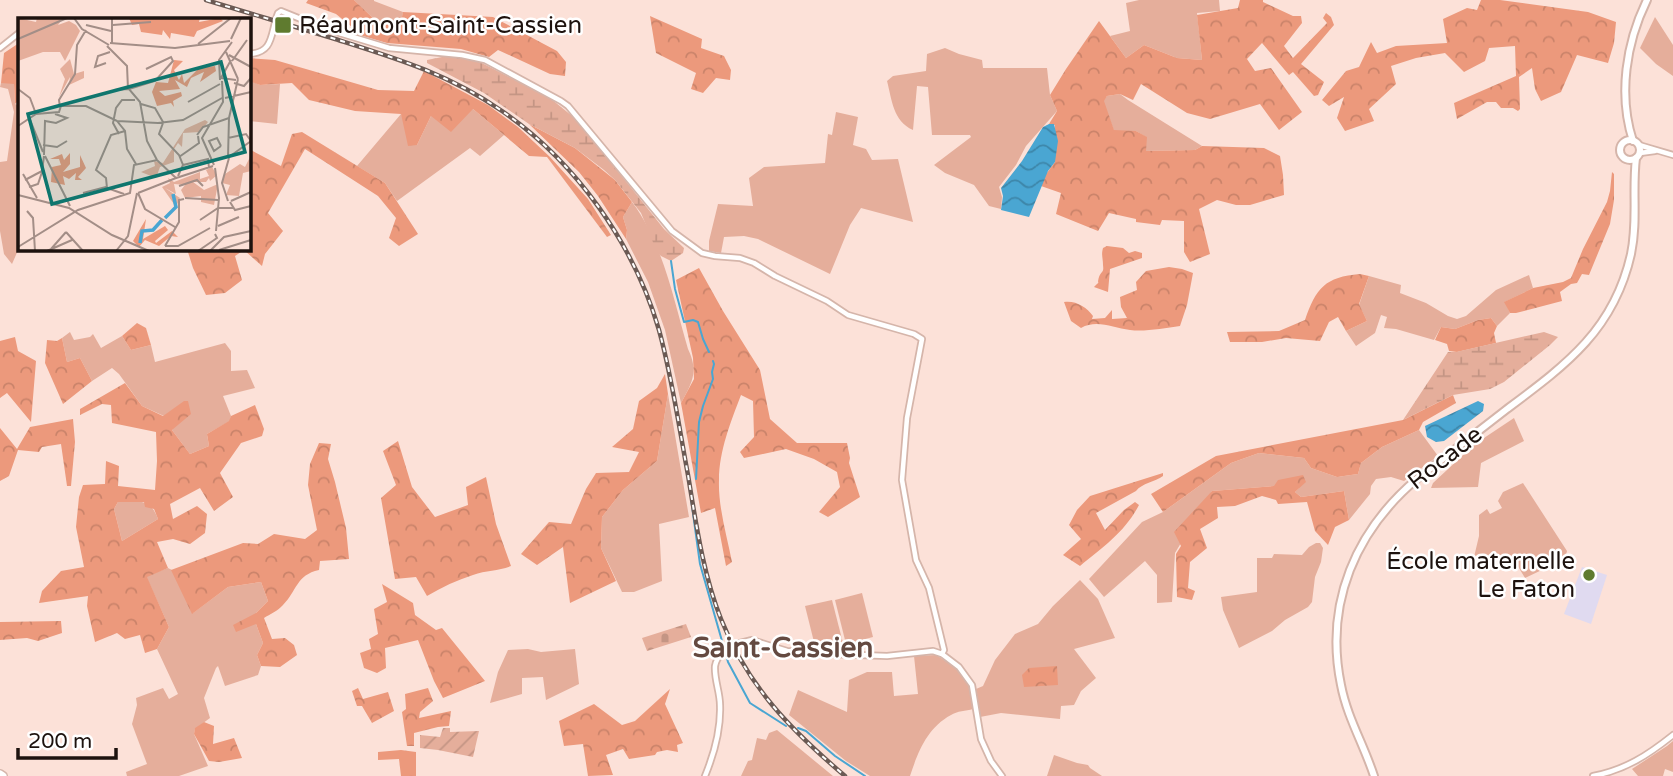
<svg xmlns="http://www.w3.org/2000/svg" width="1673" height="776" viewBox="0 0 1673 776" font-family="'Varela Round',sans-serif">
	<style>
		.education { fill: #e0daf0 }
		.grass { fill: #e5ae9b }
		.forest { fill: url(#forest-crowns); fill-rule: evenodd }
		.wetland { fill: url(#wetland-marsh) }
		.cemetery { fill: url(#cemetery-stones) }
		.garden { fill: url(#garden-furrows) }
		.water { fill: url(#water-waves) }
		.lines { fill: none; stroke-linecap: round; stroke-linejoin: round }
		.stream { stroke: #4aa6d2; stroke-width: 2 }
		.secondary-casing { stroke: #d5b5aa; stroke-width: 8 }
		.primary-casing { stroke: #d5b5aa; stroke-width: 10 }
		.highway-casing { stroke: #d5b5aa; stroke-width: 10 }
		.secondary { stroke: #fff; stroke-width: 4.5 }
		.primary { stroke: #fff; stroke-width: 6 }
		.highway { stroke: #fff; stroke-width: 7 }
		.rail-casing { stroke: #6b5a54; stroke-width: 4.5 }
		.rail { stroke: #fff; stroke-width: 2; stroke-dasharray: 5; stroke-linecap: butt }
		.secondary-bridge-casing { stroke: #d5b5aa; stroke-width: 8; stroke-linecap: butt }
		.secondary-bridge { stroke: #fff; stroke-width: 4.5 }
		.poi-dot { fill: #5f7b2f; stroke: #fff; stroke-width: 2.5 }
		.labels { text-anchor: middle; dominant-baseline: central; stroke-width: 5; stroke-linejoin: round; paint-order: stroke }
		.poi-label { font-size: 24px; fill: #1d120e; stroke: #fff; text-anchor: start }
		.street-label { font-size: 24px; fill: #1d120e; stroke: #fff }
		.quarter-label { font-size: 28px; font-weight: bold; fill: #644940; stroke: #fff }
		.inset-river { fill: none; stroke: #4aa6d2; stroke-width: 3.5 }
		.inset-road { fill: none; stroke: #a38e87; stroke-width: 2 }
		.view { fill: #0f766e; fill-opacity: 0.15; stroke: #0f766e; stroke-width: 3.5 }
		.inset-edge { fill: none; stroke: #1d120e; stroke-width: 3.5 }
	</style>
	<defs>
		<pattern id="forest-crowns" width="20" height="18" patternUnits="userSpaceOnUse" patternTransform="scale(1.75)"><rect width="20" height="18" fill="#ec997c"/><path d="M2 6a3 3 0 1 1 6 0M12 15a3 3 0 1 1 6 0" fill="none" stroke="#ca836a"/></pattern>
		<pattern id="wetland-marsh" width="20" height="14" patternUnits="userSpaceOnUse" patternTransform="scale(1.75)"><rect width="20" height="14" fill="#e5ae9b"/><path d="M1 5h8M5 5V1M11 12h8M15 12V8" fill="none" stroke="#c49584"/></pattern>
		<pattern id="cemetery-stones" width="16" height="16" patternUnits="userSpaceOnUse" patternTransform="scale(1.75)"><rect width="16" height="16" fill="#e5ae9b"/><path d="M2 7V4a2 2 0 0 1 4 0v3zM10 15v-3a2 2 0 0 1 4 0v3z" fill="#c49584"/></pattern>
		<pattern id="garden-furrows" width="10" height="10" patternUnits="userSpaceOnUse" patternTransform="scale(1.75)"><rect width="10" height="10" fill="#e5ae9b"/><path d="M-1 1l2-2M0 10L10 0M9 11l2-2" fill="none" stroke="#c49584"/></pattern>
		<pattern id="water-waves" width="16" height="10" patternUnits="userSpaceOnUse" patternTransform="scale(1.75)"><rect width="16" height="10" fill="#4aa6d2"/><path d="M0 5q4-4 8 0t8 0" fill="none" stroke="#3d86a9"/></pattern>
	</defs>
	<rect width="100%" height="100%" fill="#fce1d8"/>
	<!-- education -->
	<polygon class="education" points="1582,567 1607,575 1591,624 1564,614"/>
	<!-- grass -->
	<g class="grass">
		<polygon points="354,0 374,0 374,1 403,12 401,28 376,21"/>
		<polygon points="1139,0 1219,0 1220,11 1197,13 1202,60 1177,58 1144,45 1126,58 1110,36 1130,31 1126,3"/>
		<polygon points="1655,17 1673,45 1673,76 1656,64 1640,48"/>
		<path d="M945,48L959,54L982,60L983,68H1047L1050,95L1057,111L1026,146L1016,165L999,187L1002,197L1001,209L989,206L974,185L945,173L934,165L971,137L970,135H932L928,87L917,86L913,130C893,121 892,100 887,81L893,76L926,71L927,54Z"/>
		<polygon points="252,81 260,85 280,84 277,124 249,121 249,82"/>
		<polygon points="1,83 14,83 15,104 19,106 19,248 12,264 4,254 0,231 0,162 7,161 14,112 8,89 0,87"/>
		<polygon points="1120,94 1128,100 1202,146 1195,150 1145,151 1146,137 1136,131 1114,131 1103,101 1107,96"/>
		<polygon points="473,109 504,135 480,156 470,148 397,201 385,183 357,166 401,114 417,145 431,116"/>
		<polygon points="836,112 858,117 853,145 866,149 872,160 898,159 913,222 861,208 850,225 830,274 758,239 744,236 724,237 721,253 709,251 709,241 718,204 753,206 749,178 764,167 825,163 828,134 832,135"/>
		<path d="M632,202C663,243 674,301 688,349C699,372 692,383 681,403L665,330L648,282L626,239L627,230L623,217Z"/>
		<polygon points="1529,275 1533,288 1505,302 1510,313 1497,326 1491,318 1478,320 1455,329 1441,327 1434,340 1396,329 1384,328 1387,317 1381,315 1375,333 1356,346 1346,331 1367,321 1359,305 1369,276 1401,285 1400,293 1426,303 1448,316 1457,319 1466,316 1496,290"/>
		<polygon points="70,332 74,340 90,337 93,334 101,348 122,336 131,350 151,345 155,362 225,343 231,351 231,371 247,370 255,388 223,396 231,416 230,421 207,434 209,446 190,454 172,430 184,402 164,416 142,406 119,374 112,368 92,381 80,358 67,362 62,338"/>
		<polygon points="668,394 689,517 659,524 662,581 634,592 622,592 601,548 602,517 623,490 657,461"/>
		<polygon points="1514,418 1524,441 1481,463 1478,487 1431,488 1433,483 1475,444"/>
		<polygon points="1419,430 1438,456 1404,481 1391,477 1376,479 1371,486 1370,494 1349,520 1344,491 1301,497 1295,492 1299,488 1274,486 1212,491 1175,553 1172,602 1157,603 1157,575 1145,561 1104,597 1089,579 1142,522 1163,512 1231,463 1259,453 1304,458 1311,468 1337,477 1358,474 1361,463 1382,447"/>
		<polygon points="1523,483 1567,551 1565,559 1525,578 1516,563 1503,567 1497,558 1477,566 1474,557 1479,536 1479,515 1487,509 1490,514 1502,508 1498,501 1503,492"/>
		<path d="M118,502C138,502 150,497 158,519L122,541L114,509Z"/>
		<polygon points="1316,543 1320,543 1323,548 1321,562 1315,577 1312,602 1308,607 1285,620 1272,631 1239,648 1223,610 1221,597 1257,592 1257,558 1272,558 1274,554 1302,555 1309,547"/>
		<polygon points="168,568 172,570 193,613 228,587 261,582 268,601 256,613 256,624 263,643 257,655 261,666 258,675 225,686 218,666 216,668 204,698 210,718 195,729 194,734 208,766 179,776 127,776 126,772 147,764 132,724 137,705 136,698 163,688 169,699 178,694 157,649 169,627 146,576"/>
		<polygon points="1080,580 1098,599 1115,638 1074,649 1096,678 1081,691 1074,705 1061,706 1060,719 1001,713 980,717 976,689 983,686 995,660 1015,634 1038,624 1053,606"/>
		<polygon points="862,593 873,637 846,644 835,600"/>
		<polygon points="832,600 843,643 816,650 805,606"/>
		<polygon points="528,649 541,652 575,649 579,684 546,700 543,677 522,678 522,694 490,703 498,672 508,650"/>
		<path d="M936,655L954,666L969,686L973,709C966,711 957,711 951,715C927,728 918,752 910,776H870L846,761L789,715L798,690L847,712L849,680L867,672H892L894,696L918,694L914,656Z"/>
		<polygon points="777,730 833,776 741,776 748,761 752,760 757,738 766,740 769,733"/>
		<polygon points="1673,741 1673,772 1665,769 1663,776 1638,776 1632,769 1667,746"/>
		<polygon points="1054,755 1077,763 1088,765 1090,768 1102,776 1047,776"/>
	</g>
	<!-- forest -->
	<g class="forest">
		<polygon points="308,0 354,0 376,21 400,27 403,12 493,17 557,51 566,62 565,76 550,74 498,50 489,57 461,49 387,43 363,36 336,14 306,3"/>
		<polygon points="1240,0 1263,0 1263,2 1293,16 1301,16 1302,23 1284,46 1293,58 1327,23 1323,18 1326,13 1331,17 1334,25 1301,64 1324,82 1318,95 1314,96 1293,72 1289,75 1262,43 1247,59 1255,71 1271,68 1302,112 1279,130 1260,104 1210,119 1187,113 1141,84 1133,100 1120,94 1107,96 1104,101 1114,130 1136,131 1147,137 1146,151 1195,150 1202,146 1264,148 1280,156 1283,175 1284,195 1250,205 1236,205 1217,200 1199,209 1210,254 1190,262 1184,252 1184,221 1162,220 1160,225 1136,222 1136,219 1109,213 1098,231 1056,214 1061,193 1041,186 1046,174 1055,162 1055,125 1049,124 1057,111 1050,95 1066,69 1099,21 1126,58 1144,45 1177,58 1202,60 1197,15 1238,8"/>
		<polygon points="1481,0 1500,0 1588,12 1616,22 1614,43 1608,63 1577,55 1561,92 1541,101 1535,89 1532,68 1519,77 1520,109 1518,111 1513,108 1501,108 1496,102 1487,102 1457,119 1454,103 1516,76 1515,46 1489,48 1485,61 1464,72 1445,53 1416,58 1391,66 1396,84 1369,109 1374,121 1345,131 1337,118 1344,97 1329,106 1322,100 1346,71 1359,67 1371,42 1377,53 1396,46 1447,43 1443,19 1467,8 1477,10"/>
		<polygon points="650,16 702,39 701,48 724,56 731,70 730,80 716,78 703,93 691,89 696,73 656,53"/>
		<polygon points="19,43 19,100 15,104 14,84 1,83 4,53"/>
		<polygon points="249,58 275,60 378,90 414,91 424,71 488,105 518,127 550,157 588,199 611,235 607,237 547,157 529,156 473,109 451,132 431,116 417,145 408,146 401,114 355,111 309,100 292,83 260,85 252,82 249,82"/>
		<polygon points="529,124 575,148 615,180 632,202 623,217 627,230 626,239 598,196 579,172"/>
		<polygon points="302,132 385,183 418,234 399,246 389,238 396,218 378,196 305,149 268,213 283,231 265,254 262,266 244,250 235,256 242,280 225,293 206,295 193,268 187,249 248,248 249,149 281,166 292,134"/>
		<polygon points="1612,172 1614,174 1614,200 1610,224 1589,275 1582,274 1577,283 1571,284 1560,292 1562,301 1516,313 1510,313 1504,302 1533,288 1563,282 1571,278 1583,249 1607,202 1610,191"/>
		<path d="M1107,246L1123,248L1129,253L1135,251L1142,253V258L1110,269L1108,292L1094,287C1102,279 1096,287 1099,277C1102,270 1104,273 1103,265C1103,258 1101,255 1103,248Z"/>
		<path d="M1169,267L1182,269L1193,273L1187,305L1180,326C1164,328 1145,332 1130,330C1113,328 1097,319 1081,328L1071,321L1064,302C1075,300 1087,307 1093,316L1092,319L1105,318L1112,310V319L1127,318L1121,307L1120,297L1137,290L1136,282L1146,271Z"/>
		<path d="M699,268L723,311L760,370L770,419L797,443H847L850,458L849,463L860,497L828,517L819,512L840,487L837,472L814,459L786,449L744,458L740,452L754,437L753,401L741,395C731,421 719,451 719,480C718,507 727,536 732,562L726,566L715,508L701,513L681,403L694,379L693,358L676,280Z"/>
		<path d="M1360,274L1369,276L1359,304L1367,321L1346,331L1338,317L1329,322L1320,341L1286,338L1262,342H1230L1227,332L1279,331L1305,320C1316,288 1325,277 1360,274Z"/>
		<polygon points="1491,318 1497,326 1494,333 1496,343 1457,352 1449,351 1447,344 1435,340 1441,327 1455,329 1478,320"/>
		<polygon points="137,323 146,328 151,345 131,350 122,336"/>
		<polygon points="15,337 18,351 36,361 31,422 7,393 0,398 0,341"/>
		<polygon points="62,338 67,362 80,358 92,381 63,404 45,363 47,340 57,341"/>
		<polygon points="665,374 668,394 657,461 623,490 602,517 601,548 616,581 570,603 563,547 537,565 521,554 549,522 571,524 586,489 596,473 629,472 639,452 612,447 633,429 639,401 657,388"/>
		<path d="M125,383L142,406L163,416L184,401H188L191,414L172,430L190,454L209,446L207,434L229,421L231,416L255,405L264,429L262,436L241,443L220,473L233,497L214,511L200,488L170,504L173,519L197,506L207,514L205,533L190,544L173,539L157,542L168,568L147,577L169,627L157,649L145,653L140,635L125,639L117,633L95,642L87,606L88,596L39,603L42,591L61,571L84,567L76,527L79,497L83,485L105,484L106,461L119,466L118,486L155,490L157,461L156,432L112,423L111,405L102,404L80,415V409ZM144,502L145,507L154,509L158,519L122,541L114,509L118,502Z"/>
		<polygon points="1453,395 1456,403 1423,422 1419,430 1382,447 1361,463 1358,474 1337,477 1311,468 1304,458 1259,453 1231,463 1163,512 1151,494 1216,456 1403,420"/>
		<polygon points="73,419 75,442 71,486 67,486 61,444 42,447 39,452 18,450 9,476 0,481 0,428 17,449 30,427"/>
		<path d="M398,441L412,487L435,517L468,505L466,487L486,477L496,524L511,566C499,571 486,570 473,575C457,580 442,587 427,596L416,577L395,579L381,498L396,485L383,451Z"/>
		<path d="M319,443L331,444L328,459L335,482L346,528L349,559L320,561L319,570C296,575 297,591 283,605C278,611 270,614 264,618L272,639L285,638L294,645L297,655L280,667L261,666L257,655L263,643L256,624L236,632L233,625L256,613L268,601L261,582L228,587L192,614L171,570L243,543L258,544L274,534L305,539L317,530L308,485L310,464Z"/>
		<path d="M1163,473V476C1155,482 1142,483 1136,491L1096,513L1105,530L1124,510L1135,502L1139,505C1125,532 1103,547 1080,566L1063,555L1081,539L1069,525L1077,510L1090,496Z"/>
		<polygon points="1303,475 1306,482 1295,492 1301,497 1344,491 1349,520 1335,527 1328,545 1315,531 1307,502 1278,504 1276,500 1262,496 1235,506 1217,507 1218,518 1200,529 1207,548 1190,562 1188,588 1195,591 1192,600 1177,597 1176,554 1181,546 1174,532 1212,491 1274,486 1278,480"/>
		<polygon points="382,584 413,603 415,615 436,630 442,628 485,681 443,698 434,681 418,640 385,648 386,668 377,673 364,668 360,653 371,649 369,639 378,634 374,609 387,602"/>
		<polygon points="61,621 62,633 38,641 27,638 0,640 0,622"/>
		<polygon points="1057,666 1058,685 1024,687 1022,675 1029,668"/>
		<polygon points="358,688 363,699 388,692 394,711 372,723 362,706 357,706 352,691"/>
		<polygon points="428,688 433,701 420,712 419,718 451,711 449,726 438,727 414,733 414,746 407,746 402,712 406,709 405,694"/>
		<polygon points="670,689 665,704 683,743 677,745 678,752 667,750 657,752 655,755 629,759 623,749 606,755 613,775 588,776 583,744 564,746 559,721 594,704 622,725 635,721"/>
		<polygon points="204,722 214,726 213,744 234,738 242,758 219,762 209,761 194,734 195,728"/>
		<polygon points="401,750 416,752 416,776 401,776 399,759 378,760 378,752"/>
	</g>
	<!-- wetland -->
	<g class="wetland">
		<polygon points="442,57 454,57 480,62 550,98 577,120 664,229 684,248 683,253 671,261 661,256 657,252 641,213 615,180 604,170 575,148 529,124 484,93 427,63 427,60"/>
		<polygon points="1544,332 1558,337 1550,345 1504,382 1490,389 1453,395 1403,420 1448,352 1456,352"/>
	</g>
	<!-- cemetery -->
	<polygon class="cemetery" points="686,624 691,637 647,651 642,638"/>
	<!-- garden -->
	<polygon class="garden" points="443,728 450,728 450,732 479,731 473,757 438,750 420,748 420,735 440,737"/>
	<!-- water -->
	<g class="water">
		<polygon points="1049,124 1054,124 1058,141 1055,162 1048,171 1029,217 1001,210 1003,196 1001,188 1022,161 1043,127"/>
		<polygon points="1478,401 1484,404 1483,411 1444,441 1436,442 1427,437 1425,426"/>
	</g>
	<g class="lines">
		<!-- stream -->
		<g class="stream">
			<polyline points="671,261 675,289 684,322 693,320 698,322 703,339 709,352"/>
			<polyline points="696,479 699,422 703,406 713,379 712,372 714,364 713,361"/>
			<polyline points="691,499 700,564 728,662 750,703 786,726"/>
			<polyline points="798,728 806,731 835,756 865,776"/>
		</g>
		<!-- secondary casing -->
		<g class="secondary-casing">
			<g id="secondary">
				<polyline points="0,48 19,33"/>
				<path d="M248,54C275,53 270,33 278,13L281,11L323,28L389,48L462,55L485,60L561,101L568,106L672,231L702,253L715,256L740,258L754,263L775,276L827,301L848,315L914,334L922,339L907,418L902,480L916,560L929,588L944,650L942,654"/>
				<polyline points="1639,145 1673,155"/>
				<polyline points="1640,153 1655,151"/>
				<polyline points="740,643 752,640 787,651 830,654 887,656 933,651 942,654 959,667 972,685 981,739 991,761 1002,776"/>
				<path d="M705,776C714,754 721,729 720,705C720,692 714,679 715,666C716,660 719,656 723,652"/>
				<path d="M1593,776C1625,770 1648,755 1673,735"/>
			</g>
		</g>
		<!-- primary casing -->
		<g class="primary-casing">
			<g id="primary">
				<circle cx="1630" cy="150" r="10"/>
				<path d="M1633,141C1618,95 1626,43 1647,0"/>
				<path d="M1374,776C1364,745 1347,717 1341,685C1324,603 1356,530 1418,478C1448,455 1477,432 1507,409C1566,365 1614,330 1631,254C1638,221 1632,191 1636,158"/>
			</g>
		</g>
		<!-- highway casing -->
		<g class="highway-casing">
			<polyline id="highway" points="0,774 3,776"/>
		</g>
		<!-- secondary -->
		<use href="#secondary" class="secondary"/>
		<!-- primary -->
		<use href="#primary" class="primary"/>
		<!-- highway -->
		<use href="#highway" class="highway"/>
		<!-- rail casing -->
		<g class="rail-casing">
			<path id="rail" d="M206,0C248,13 290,25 332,38C395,58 447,73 502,111C576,162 634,244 659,330C672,377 679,427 688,475C696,523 703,574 721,619C748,687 791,730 845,776"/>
		</g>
		<!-- rail -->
		<use href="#rail" class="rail"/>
		<!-- secondary-bridge casing -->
		<g class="secondary-bridge-casing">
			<polyline id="secondary-bridge" points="723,652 740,643"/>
		</g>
		<!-- secondary-bridge -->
		<use href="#secondary-bridge" class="secondary-bridge"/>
	</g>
	<!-- markers -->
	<g class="poi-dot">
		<rect x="274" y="16" width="18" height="18" rx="3.5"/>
		<circle cx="1589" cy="575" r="7"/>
	</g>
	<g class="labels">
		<!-- poi labels -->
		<g class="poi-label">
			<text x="299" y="25">Réaumont-Saint-Cassien</text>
			<text x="1575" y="561" text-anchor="end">École maternelle<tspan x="1575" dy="28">Le Faton</tspan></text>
		</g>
		<!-- street labels -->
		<g class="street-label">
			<text transform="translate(1445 458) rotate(-38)">Rocade</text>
		</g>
		<!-- quarter labels -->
		<g class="quarter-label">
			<text x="783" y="648">Saint-Cassien</text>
		</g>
	</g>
	<!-- overview -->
	<g transform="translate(18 18)">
		<rect width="233" height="233" fill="#fce1d8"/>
		<path d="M0,0L18,4L19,0H45L40,7L51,3L58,7L62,13L47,43L42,34H25L0,43ZM52,41L56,56L66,53V60L51,67L52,59L41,79L47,61L42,51ZM187,102L190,104L182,114L165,115L164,129L160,125L156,131V144L142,149L138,160L123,154L137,148L136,143L145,145L167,111ZM233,137V153L225,155L221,178L208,177L212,167L204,165L207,156L222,146L227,149ZM194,149L199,157L192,163L191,160L188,164H175L186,172L200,166L196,187L183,184V178L167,180L163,172L167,167L156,166L158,176L147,170L162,180L158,189L144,169L152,165L150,160L156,164L182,154V161L191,158L188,152Z" fill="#e5ae9b"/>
		<path d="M111,0H182L181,4L202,0L205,3L179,13L176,19L153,15L152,21L145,12L144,17L123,14L121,6L114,7ZM156,42L165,43L156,52L161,62L164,56L166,65L181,50L197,48L198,53L182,64L186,54L173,60L169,69L157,62L162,71L141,73L147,78L163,74L164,78L155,83L156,89L153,85L139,88L134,74L138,64L150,65ZM52,135V146L45,154L62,149V137L68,150L60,159L64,162H57L58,155L51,161L45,158L47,167L33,164L34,149L43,147L41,141H32L44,136L46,142ZM128,201L125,221L147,208L150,212L137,223L138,225L154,213L160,219L153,218L141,228L127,222L121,229L115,223Z" fill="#ec997c"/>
		<path class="inset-river" d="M147,200L158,189L155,176M122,225L124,213L135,212L144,202"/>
		<path class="inset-road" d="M56,0L64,11L91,27M94,0V25M68,7L93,13M95,7L133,4M0,21L49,0M213,21L223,0M92,25L157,30L212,23M180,26L213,0M89,28L109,48L110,71M208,34L220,61M211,37L233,49M213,42L203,60L218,62M214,43L229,22M88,45L77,49L80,38L92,34M202,62L201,42L214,24M216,65L226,68L233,60M0,71L12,80L18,96M111,71L137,63L155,43L153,39L128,51M96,72L111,71L122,84L129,123L139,142M207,80L233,74M170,84L202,66M123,86L137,90L145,104M42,89L41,82L57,56L59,27L68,12M10,97L25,134M99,103L107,113L109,131L118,146M145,105L141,116L161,137L165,147L160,158M0,108L18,96L41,94L43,88H68L99,103L140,105L165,102L204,80M101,116L95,105L98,90L104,82H117M179,117L185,109L211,100M210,120L228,116L233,123M25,127L39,129L49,123M203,128L196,133L191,123L199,120L203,128M26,137L27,103L38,105L49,100L37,96M27,138L52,188M161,139L181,125L180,118M210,139L211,100L220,61M211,139L233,123M165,147L190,141L191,150M196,147L184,120L205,84L204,63M197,150L201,180L198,213M5,156L19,180M7,162L24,153L26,138M161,168L179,162L185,168M11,169L20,166L24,154M65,175L88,169M120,175L127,191L157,209M120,175L158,160M106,176L89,170L88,160L78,152L93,117L107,113M0,177L51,190L94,217L131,233M167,180L200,182M210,183L204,165L211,140M213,183L233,174M212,184L217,192L233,188M9,193L15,200L17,233M182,202L200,190H215M200,208L221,199M48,214L65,233M147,228L161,204V182L166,181M147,228H160L192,210M0,229L60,192L112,175L116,147L139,142L158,160L195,148M33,231L48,214M201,232L233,222M29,233L54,222M98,233L110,218L119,175M180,233L199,220L197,216M192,233L206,219L233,213"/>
		<path class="view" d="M203,44L227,134L34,186L10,96Z"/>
		<rect width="233" height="233" class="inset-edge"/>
	</g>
	<!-- scale -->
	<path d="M18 748v10h98v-10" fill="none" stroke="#1d120e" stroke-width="3.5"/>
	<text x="28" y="748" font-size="21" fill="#1d120e" stroke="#ffffff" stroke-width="5" paint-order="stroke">200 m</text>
</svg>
